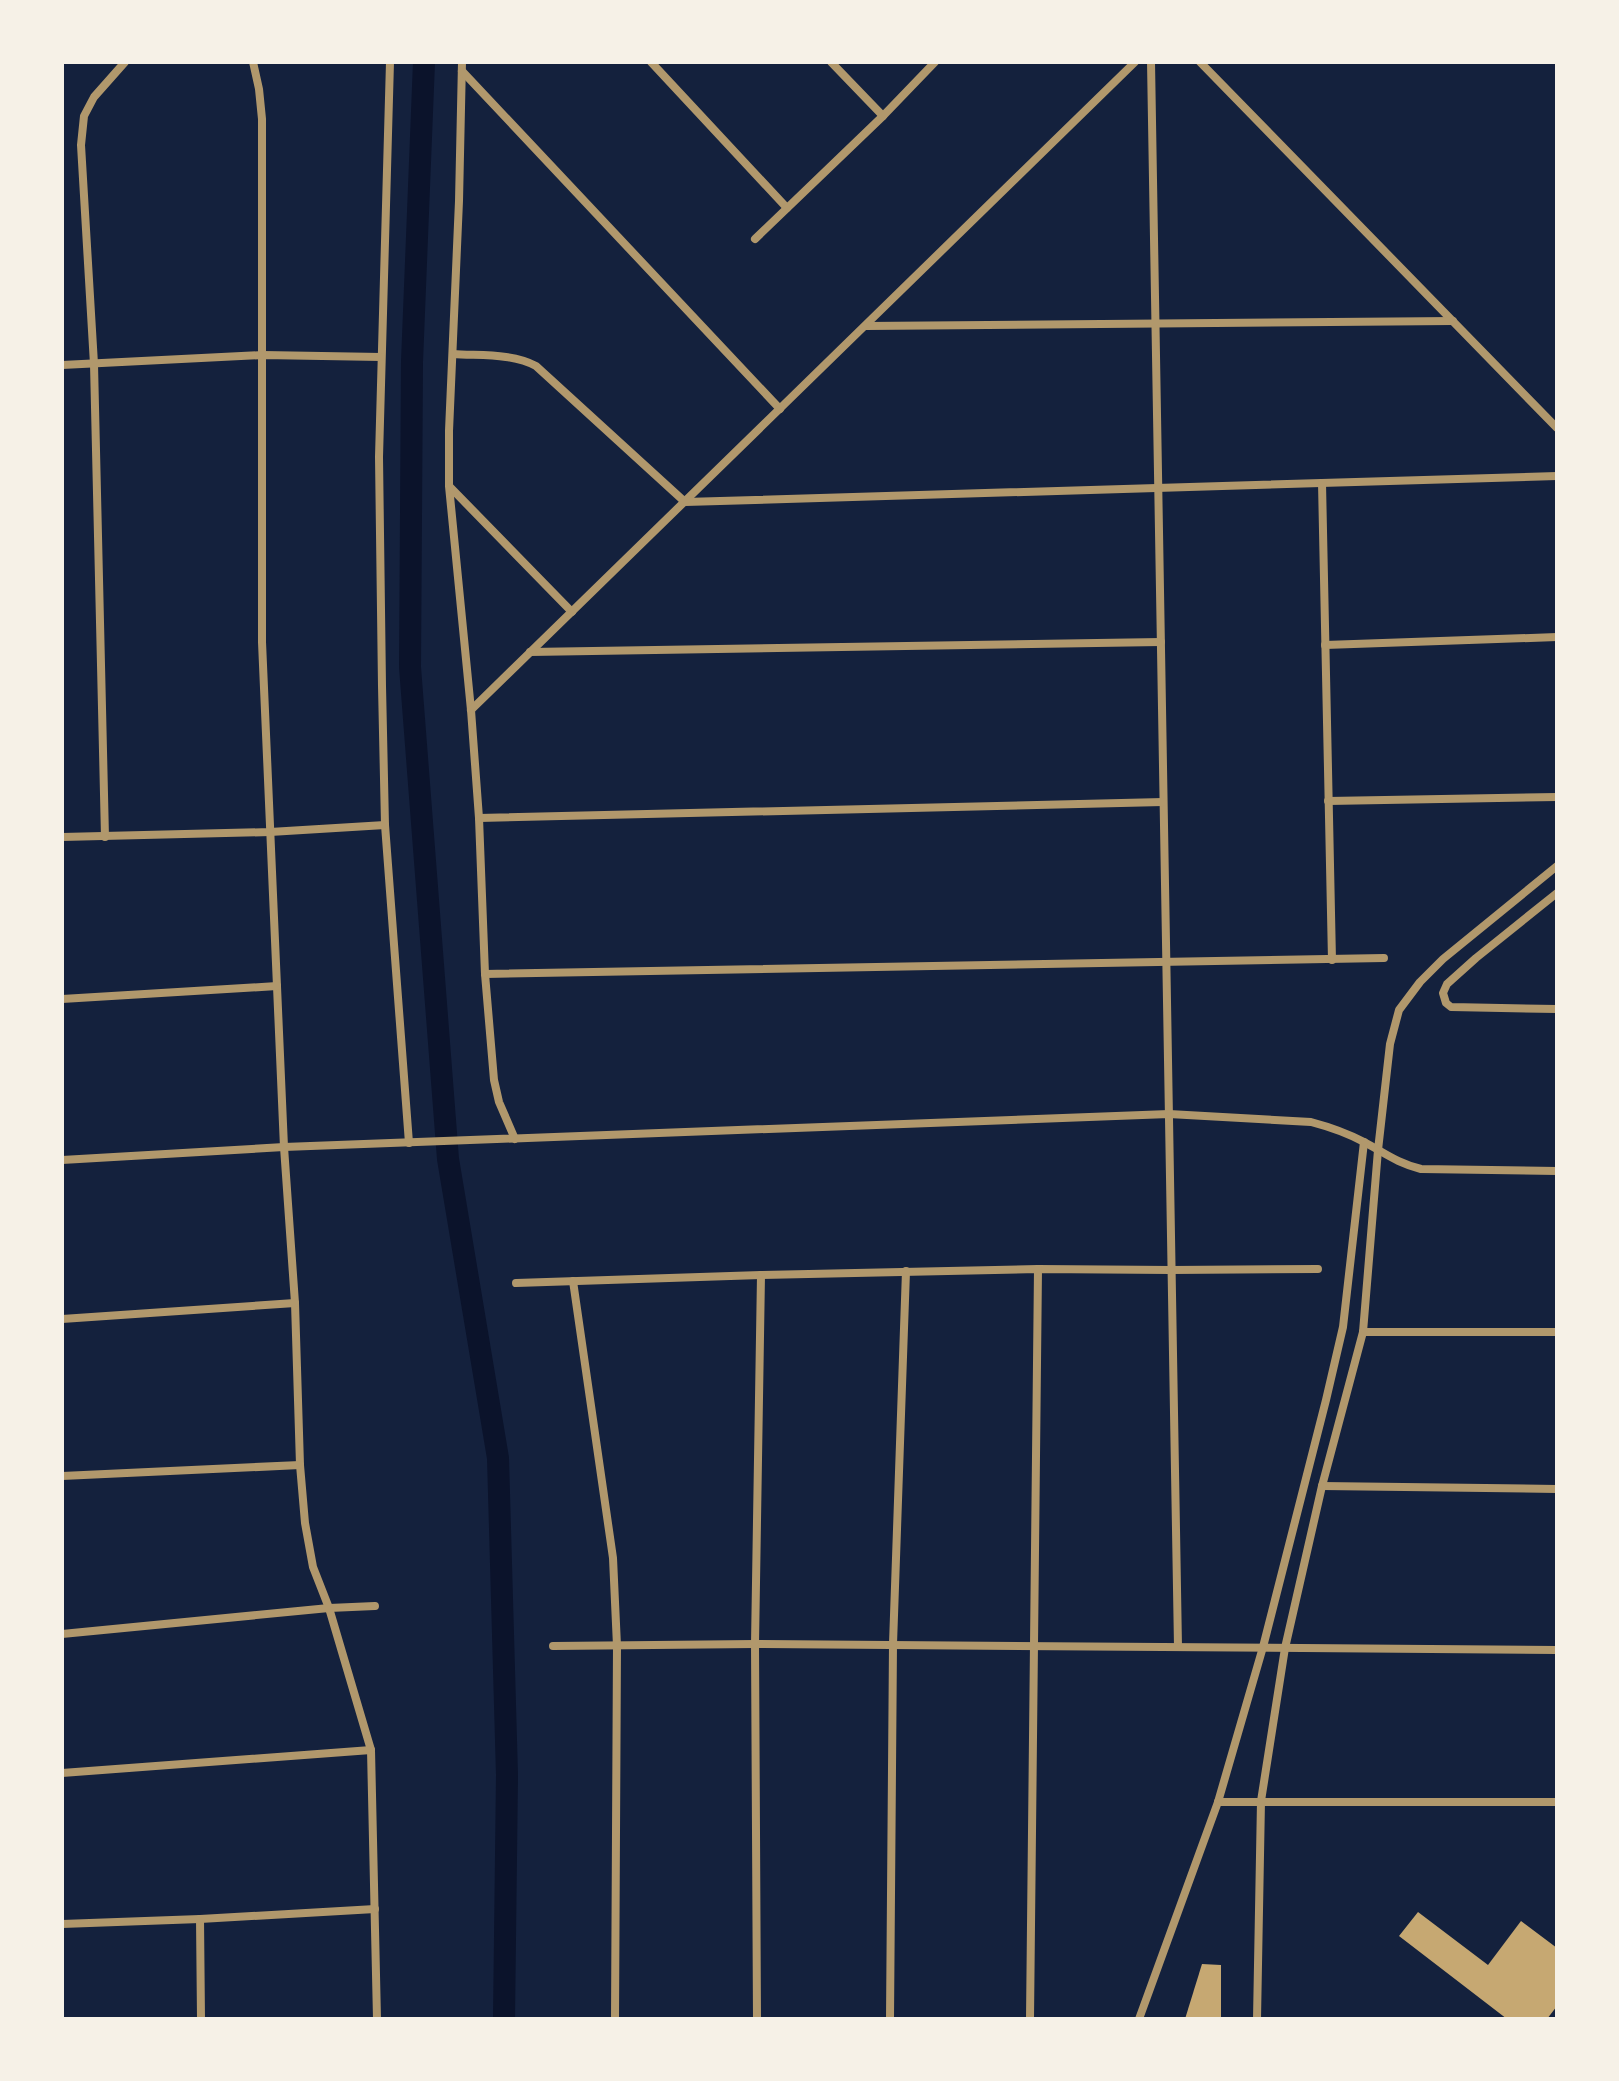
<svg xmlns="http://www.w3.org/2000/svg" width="1619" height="2081" viewBox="0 0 1619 2081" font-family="Lato,sans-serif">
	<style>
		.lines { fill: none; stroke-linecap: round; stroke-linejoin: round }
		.canal { stroke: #0b132b; stroke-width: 22 }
		.building { fill: #c6a872 }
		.minor { stroke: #b1986c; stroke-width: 8 }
	</style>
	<rect width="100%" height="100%" fill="#14213d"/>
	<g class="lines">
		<!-- canal -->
		<polyline class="canal" points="424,62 412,362 410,667 448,1159 498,1458 507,1775 504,2019"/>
	</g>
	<!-- building -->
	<g class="building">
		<polygon points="1418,1912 1488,1965 1521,1921 1557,1948 1557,2006 1547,2019 1507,2019 1399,1936"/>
		<polygon points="1202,1964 1221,1965 1221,2019 1185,2019"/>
	</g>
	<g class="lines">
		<!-- minor -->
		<g class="minor">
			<polyline points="253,62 259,89 262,119 262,642 284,1147 295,1303 300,1465 305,1523 313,1567 329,1608 371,1750 377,2019"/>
			<polyline points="390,62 379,457 382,686 385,825 409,1143"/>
			<polyline points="462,62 459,201 449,431 449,486 471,710 479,818 485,974 494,1080 499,1102 515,1139"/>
			<polyline points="651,62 787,208"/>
			<polyline points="831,62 883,116"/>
			<polyline points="1151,62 1178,1647"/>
			<polyline points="1200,62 1557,428"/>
			<polyline points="462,71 780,409"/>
			<polyline points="755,239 883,116 935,62"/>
			<polyline points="866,326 1453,321"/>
			<path d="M453,354C480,356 512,353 536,366L685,502L1557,476"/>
			<polyline points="62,365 263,355 381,357"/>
			<polyline points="1322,483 1332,960"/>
			<polyline points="450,487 572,612"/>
			<polyline points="1325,645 1557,637"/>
			<polyline points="530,652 1161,642"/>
			<polyline points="471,710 1135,62"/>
			<polyline points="1328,801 1557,797"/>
			<polyline points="479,818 1163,802"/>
			<polyline points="62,837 270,832 385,825"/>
			<polyline points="105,837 94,364 81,145 84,116 94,97 125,62"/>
			<polyline points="1557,893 1476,958 1447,984 1443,993 1446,1003 1451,1007 1557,1009"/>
			<polyline points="485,974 1384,958"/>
			<polyline points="62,999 277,986"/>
			<path d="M62,1160L284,1147L1169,1114L1311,1122C1330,1127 1347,1133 1364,1142C1385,1153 1397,1163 1421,1169L1557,1171"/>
			<polyline points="573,1281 613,1558 617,1646 615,2019"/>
			<polyline points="516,1283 761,1275 1038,1269 1171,1270 1318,1269"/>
			<polyline points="62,1319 295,1303"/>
			<polyline points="1363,1332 1557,1332"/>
			<polyline points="62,1476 300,1465"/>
			<polyline points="1322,1486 1557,1489"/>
			<polyline points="62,1634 329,1608 375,1606"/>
			<polyline points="553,1646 755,1644 1557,1650"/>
			<polyline points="62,1773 371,1750"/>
			<polyline points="1218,1802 1557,1802"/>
			<polyline points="200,1919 201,2019"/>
			<polyline points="62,1924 200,1919 375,1909"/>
			<polyline points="757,2019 755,1644 761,1275"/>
			<polyline points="890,2019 893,1644 906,1271"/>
			<polyline points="1030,2019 1038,1269"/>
			<polyline points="1139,2019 1218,1802 1263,1647 1326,1400 1343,1327 1364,1142"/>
			<polyline points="1257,2019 1261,1801 1285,1648 1322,1486 1363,1332 1378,1150 1390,1044 1399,1010 1420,982 1443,959 1557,866"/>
		</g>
	</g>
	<!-- border -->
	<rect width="1619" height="2081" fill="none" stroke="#f6f1e7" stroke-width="128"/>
</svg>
